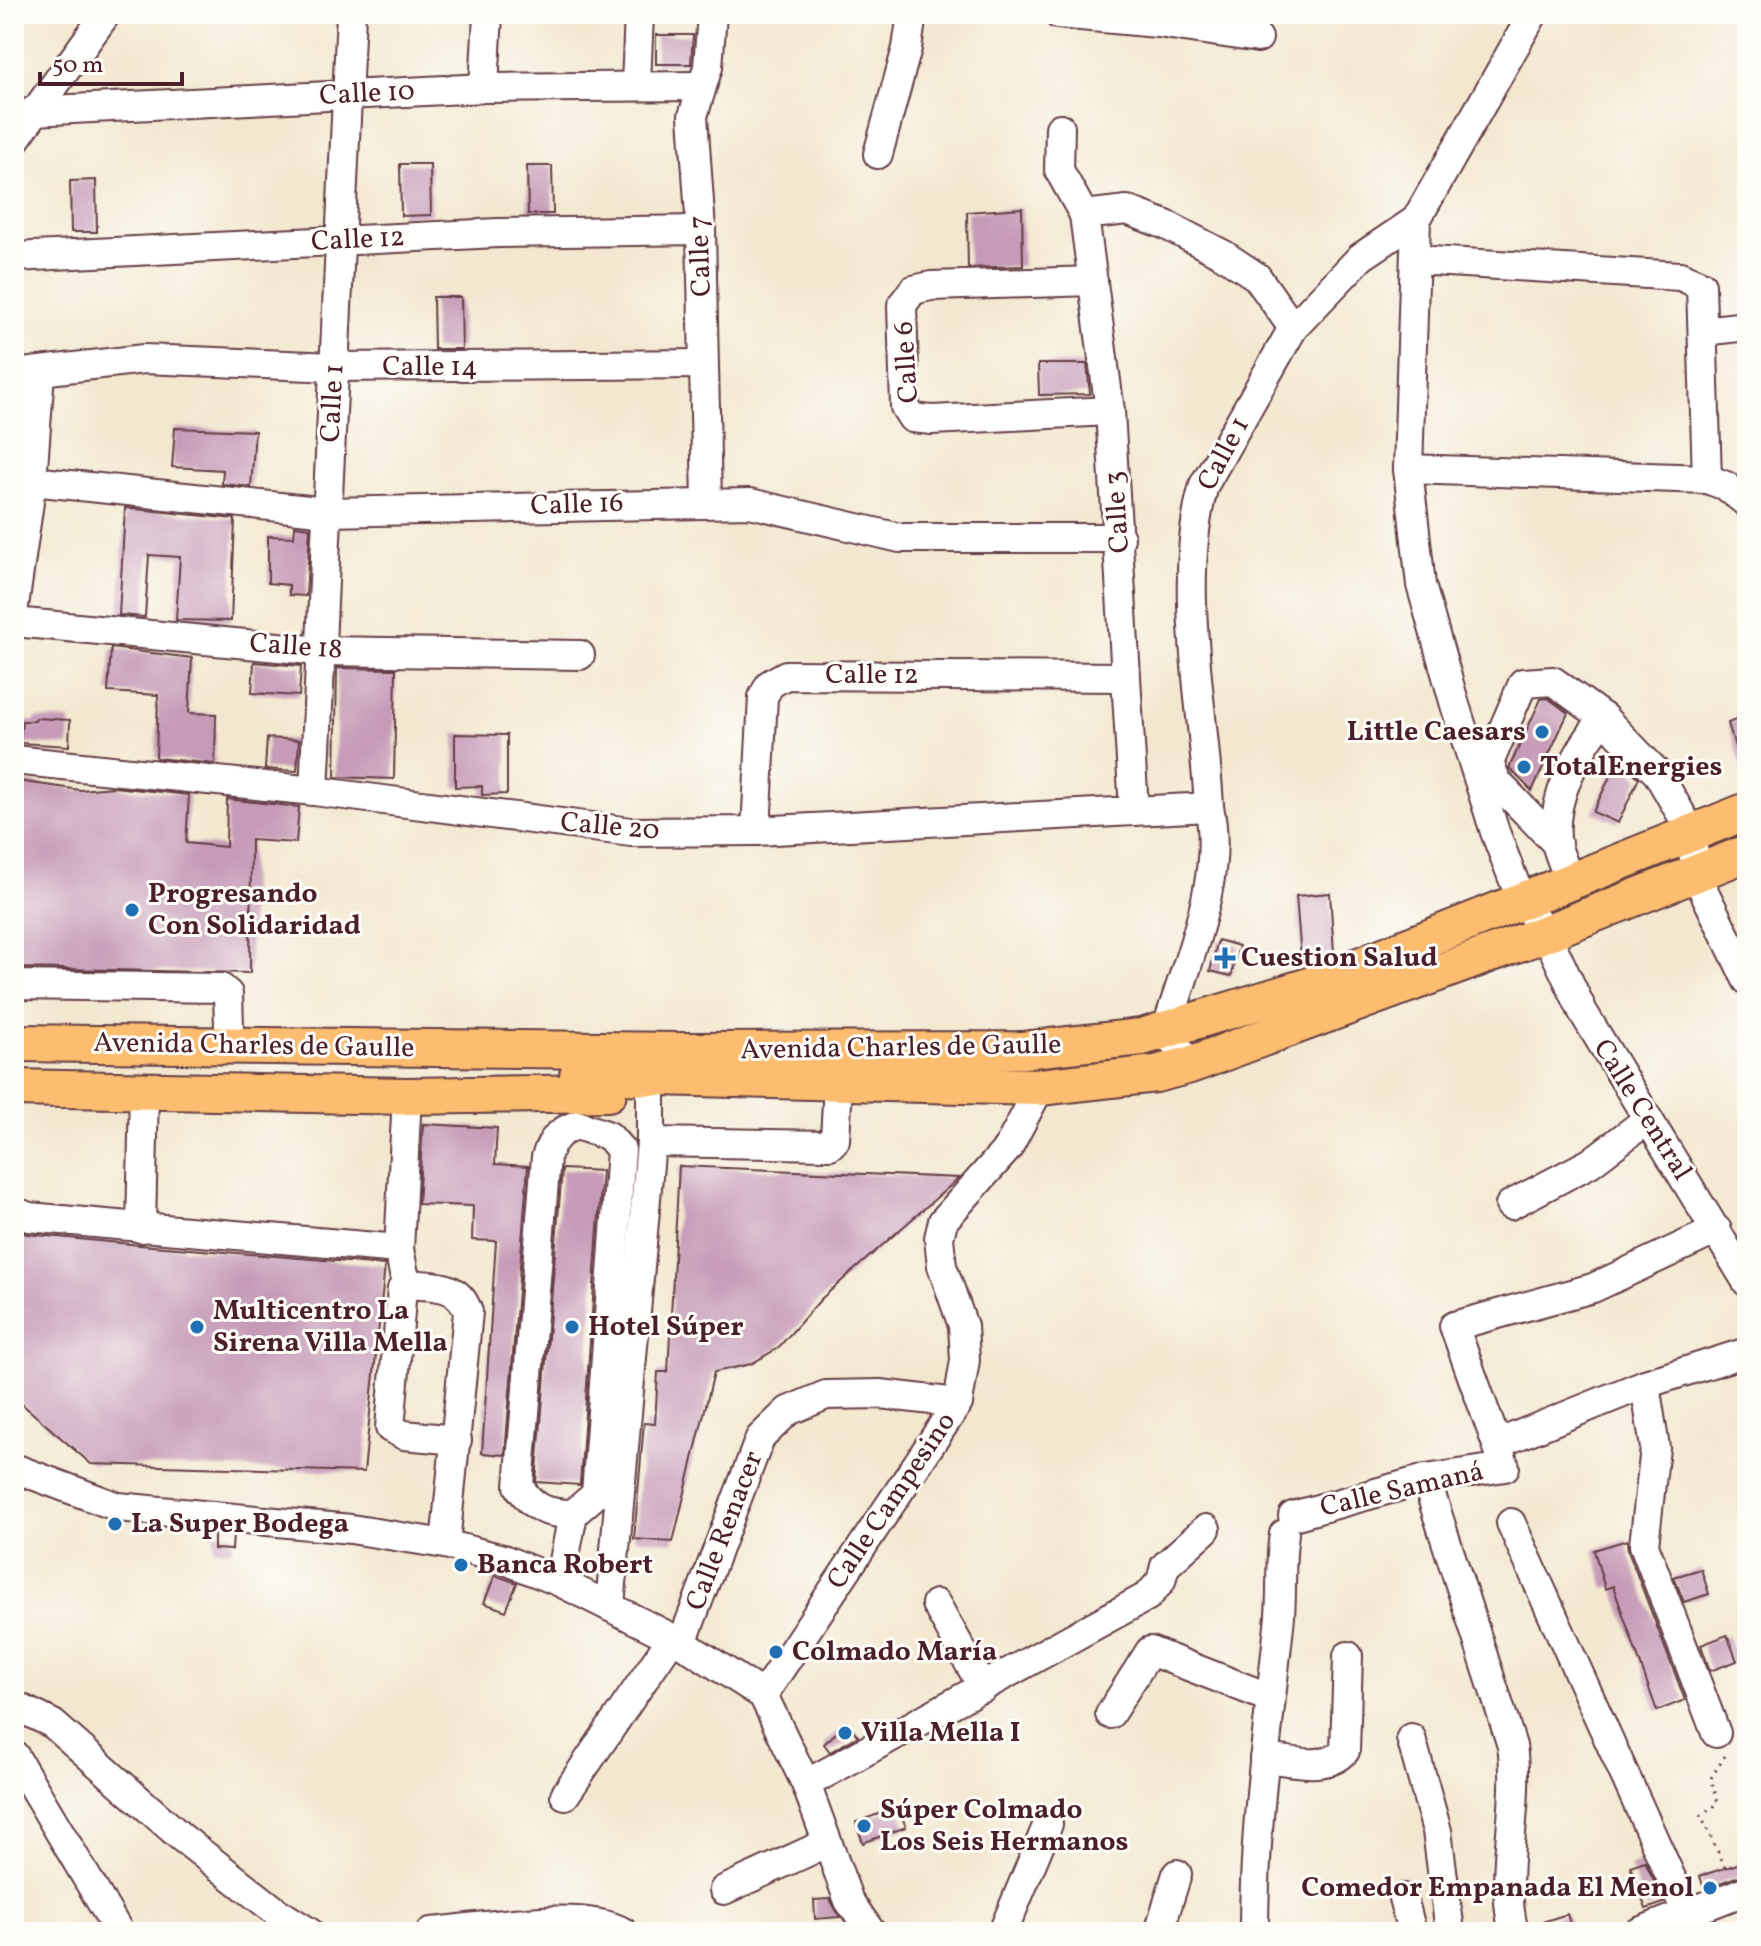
<svg xmlns="http://www.w3.org/2000/svg" width="1761" height="1946" viewBox="0 0 1761 1946" font-family="Vollkorn,serif">
	<style>
		.building { fill: #c69bb8 }
		.lines { fill: none; stroke-linecap: round; stroke-linejoin: round }
		.minor-casing { stroke: #633d44; stroke-width: 32 }
		.major-casing { stroke: #633d44; stroke-width: 40 }
		.path { stroke: #633d44; stroke-width: 3; stroke-dasharray: 2 6; stroke-linecap: butt }
		.minor { stroke: #fff; stroke-width: 28 }
		.major { stroke: #fcbd6f; stroke-width: 36 }
		.poi-dot { fill: #1f6fb2; stroke: #fdfcf7; stroke-width: 3 }
		.labels { text-anchor: middle; dominant-baseline: central; stroke-width: 6; stroke-linejoin: round; paint-order: stroke }
		.street-label { font-size: 28px; fill: #4a1f2b; stroke: #fdfcf7 }
		.poi-label { font-size: 28px; font-weight: bold; fill: #4a1f2b; stroke: #fdfcf7; text-anchor: start }
	</style>
	<rect width="100%" height="100%" fill="#fdfcf7"/>
	<filter id="ink" filterUnits="userSpaceOnUse"><feTurbulence type="fractalNoise" baseFrequency=".0125" numOctaves="2"/><feDisplacementMap in="SourceGraphic" scale="16" xChannelSelector="R" yChannelSelector="G"/><feConvolveMatrix kernelMatrix="1 2 1 2 8 2 1 2 1" color-interpolation-filters="sRGB"/></filter>
	<filter id="wash" filterUnits="userSpaceOnUse"><feTurbulence type="fractalNoise" baseFrequency=".006" numOctaves="4" result="noise"/><feDisplacementMap in="SourceGraphic" scale="32" xChannelSelector="R" yChannelSelector="G"/><feGaussianBlur stdDeviation="1.8" result="paint"/><feColorMatrix in="noise" values="0 0 0 0 0 0 0 0 0 0 0 0 0 0 0 0 0 1.4 0 .05"/><feComposite in="paint" operator="in"/></filter>
	<g filter="url(#wash)">
		<rect width="100%" height="100%" fill="#f3e7cf"/>
		<g id="blocks">
			<!-- building -->
			<g class="building">
				<polygon points="656,35 693,35 691,64 656,64"/>
				<polygon points="400,164 430,164 431,215 401,216"/>
				<polygon points="527,166 552,166 553,214 528,214"/>
				<polygon points="96,180 97,232 71,232 70,181"/>
				<polygon points="1022,208 1023,266 968,268 967,212"/>
				<polygon points="433,297 461,297 462,349 434,349"/>
				<polygon points="1038,364 1087,364 1090,394 1039,395"/>
				<polygon points="175,428 255,431 251,487 222,484 223,470 172,467"/>
				<polygon points="125,508 235,519 231,621 176,620 180,557 149,555 145,617 119,615"/>
				<polygon points="295,526 310,528 306,596 289,595 289,585 268,583 268,536 294,537"/>
				<polygon points="111,648 192,658 189,713 216,714 215,764 156,758 158,695 108,692"/>
				<polygon points="254,662 301,666 299,696 252,693"/>
				<polygon points="337,668 396,669 394,779 335,777"/>
				<polygon points="1548,698 1568,713 1532,791 1509,768 1541,699"/>
				<polygon points="1747,715 1747,772 1743,773 1728,723"/>
				<polygon points="36,718 70,720 69,746 20,743 22,721 35,721"/>
				<polygon points="455,734 507,735 507,794 482,795 482,786 455,787"/>
				<polygon points="267,738 299,740 297,771 265,769"/>
				<polygon points="1619,758 1639,778 1618,823 1593,812"/>
				<polygon points="18,781 80,790 114,787 189,795 186,843 226,847 227,799 299,807 296,843 251,840 250,973 14,968 14,824"/>
				<polygon points="1330,893 1334,953 1301,958 1296,896"/>
				<polygon points="1218,940 1239,946 1231,976 1210,971"/>
				<polygon points="423,1124 497,1128 495,1164 528,1166 505,1455 482,1453 496,1241 472,1240 473,1206 418,1204"/>
				<polygon points="679,1166 959,1178 821,1299 778,1348 751,1364 714,1372 673,1542 634,1539 644,1423 655,1424 658,1372 668,1372"/>
				<polygon points="562,1169 602,1171 580,1485 536,1482"/>
				<polygon points="14,1229 27,1234 140,1245 385,1265 364,1472 91,1464 14,1397"/>
				<polygon points="214,1533 233,1535 232,1550 214,1549"/>
				<polygon points="1627,1540 1628,1551 1685,1700 1657,1711 1613,1586 1605,1589 1594,1550"/>
				<polygon points="1701,1569 1709,1594 1684,1602 1674,1577"/>
				<polygon points="495,1575 517,1583 506,1611 484,1603"/>
				<polygon points="1727,1635 1737,1661 1710,1671 1701,1645"/>
				<polygon points="847,1723 858,1736 830,1752 824,1744"/>
				<polygon points="898,1807 906,1827 863,1843 856,1822"/>
				<polygon points="1645,1861 1664,1903 1646,1909 1630,1866"/>
				<polygon points="1747,1861 1747,1873 1704,1889 1700,1876"/>
				<polygon points="830,1899 840,1917 815,1919 814,1900"/>
				<polygon points="1567,1914 1573,1932 1531,1932 1530,1926"/>
			</g>
		</g>
	</g>
	<g filter="url(#ink)">
		<use href="#blocks" fill-opacity="0" stroke="#633d44" stroke-width="2"/>
		<g class="lines">
			<!-- minor casing -->
			<g class="minor-casing">
				<g id="minor">
					<polyline points="1058,14 1158,23 1258,38"/>
					<polyline points="636,85 639,14"/>
					<polyline points="484,88 488,14"/>
					<polyline points="33,111 484,88 701,86"/>
					<polyline points="1060,128 1059,170 1084,215 1110,411 1134,810"/>
					<polyline points="14,141 106,14"/>
					<polyline points="878,154 907,48 912,14"/>
					<polyline points="1084,215 1127,210 1166,225 1224,255 1257,277 1293,328"/>
					<polyline points="1416,220 1408,469 1421,585 1455,705 1495,832 1521,899 1546,933 1583,1012 1747,1282"/>
					<polyline points="14,257 498,233 701,230"/>
					<polyline points="1415,260 1680,276 1701,285 1707,479"/>
					<polyline points="1093,281 931,286 913,290 902,305 905,407 912,418 932,420 1110,411"/>
					<polyline points="1703,331 1747,326"/>
					<polyline points="14,374 144,359 334,367 703,364"/>
					<polyline points="1408,469 1707,479 1726,486 1747,503"/>
					<polyline points="32,481 328,512 750,503 900,538 1120,538"/>
					<polyline points="707,502 701,230 693,116 708,67 712,14"/>
					<polyline points="14,606 32,481 40,372"/>
					<polyline points="14,622 321,651 580,655"/>
					<polyline points="14,760 314,791 631,832 756,831 1209,807"/>
					<polyline points="314,791 351,14"/>
					<polyline points="756,831 763,697 770,684 786,675 1126,677"/>
					<polyline points="1557,844 1497,782 1489,763 1523,683 1553,681 1604,718"/>
					<path d="M1570,882C1566,870 1560,858 1557,846C1549,802 1577,750 1604,718L1658,774L1692,833L1695,873L1747,980"/>
					<polyline points="14,985 221,988 228,994 229,1027"/>
					<path d="M1190,1065L1166,1031C1186,963 1225,878 1209,807C1204,706 1176,583 1204,485L1293,328L1361,257L1416,220L1533,14"/>
					<polyline points="407,1096 399,1249 406,1284 402,1289 390,1428 404,1435 457,1440"/>
					<path d="M577,1125L609,1136L621,1150L596,1494L573,1514C547,1514 532,1508 519,1486L546,1157C552,1139 559,1131 577,1125Z"/>
					<polyline points="651,1142 830,1145 835,1140 838,1083"/>
					<polyline points="1510,1205 1590,1163 1647,1120"/>
					<polyline points="14,1211 29,1217 106,1224 399,1249"/>
					<polyline points="141,1228 144,1090"/>
					<path d="M406,1284C433,1287 458,1282 468,1312L445,1544"/>
					<polyline points="1645,1384 1655,1448 1644,1545 1716,1733"/>
					<polyline points="1497,1444 1645,1384 1747,1352"/>
					<polyline points="14,1468 118,1507 351,1529 445,1544 503,1559 560,1582 682,1643 763,1695 806,1784 849,1901 871,1932"/>
					<path d="M1426,1479L1512,1746C1521,1808 1498,1873 1514,1932"/>
					<polyline points="1293,1516 1426,1479 1505,1467 1454,1326 1593,1288 1717,1230"/>
					<polyline points="1511,1523 1687,1913"/>
					<polyline points="560,1582 573,1514"/>
					<polyline points="936,1604 983,1688"/>
					<polyline points="610,1606 651,1142 651,1093"/>
					<polyline points="682,1643 760,1438 788,1411 826,1395 880,1394 958,1403"/>
					<polyline points="763,1695 958,1403 965,1360 963,1326 942,1266 939,1238 943,1221 1008,1148 1040,1087"/>
					<polyline points="14,1705 53,1724 181,1837 277,1912 309,1932"/>
					<polyline points="1110,1714 1150,1651 1270,1698"/>
					<polyline points="1411,1738 1437,1831 1450,1932"/>
					<polyline points="14,1755 119,1932"/>
					<path d="M1264,1758C1289,1760 1327,1772 1345,1751L1348,1656"/>
					<polyline points="806,1784 1148,1596 1161,1581 1165,1566 1206,1529"/>
					<polyline points="565,1795 672,1638"/>
					<polyline points="724,1890 827,1843"/>
					<polyline points="1403,1898 1412,1932"/>
					<path d="M431,1932C479,1928 583,1908 623,1932"/>
					<polyline points="1003,1932 1048,1824"/>
					<polyline points="1159,1932 1177,1874"/>
					<path d="M1254,1932C1254,1829 1268,1728 1279,1626C1283,1595 1279,1565 1284,1534"/>
					<polyline points="1639,1932 1747,1890"/>
				</g>
			</g>
			<!-- major casing -->
			<g class="major-casing">
				<g id="major">
					<polyline points="14,1043 679,1051 1023,1050 1142,1037 1306,987 1747,811"/>
					<polyline points="578,1075 1040,1087 1156,1074 1190,1065 1546,933 1747,853"/>
					<polyline points="14,1088 407,1096 608,1093"/>
				</g>
			</g>
			<!-- path -->
			<polyline class="path" points="1725,1756 1711,1778 1718,1803 1701,1816 1727,1871"/>
			<!-- minor -->
			<use href="#minor" class="minor"/>
			<!-- major -->
			<use href="#major" class="major"/>
		</g>
	</g>
	<!-- markers -->
	<g class="poi-dot">
		<circle cx="1542" cy="732" r="8"/>
		<circle cx="1524" cy="767" r="8"/>
		<circle cx="132" cy="910" r="8"/>
		<path d="M1221 946h8v8h8v8h-8v8h-8v-8h-8v-8h8z"/>
		<circle cx="197" cy="1327" r="8"/>
		<circle cx="572" cy="1327" r="8"/>
		<circle cx="115" cy="1524" r="8"/>
		<circle cx="461" cy="1565" r="8"/>
		<circle cx="776" cy="1652" r="8"/>
		<circle cx="845" cy="1733" r="8"/>
		<circle cx="864" cy="1826" r="8"/>
		<circle cx="1710" cy="1888" r="8"/>
	</g>
	<g class="labels">
		<!-- street labels -->
		<g class="street-label">
			<text transform="translate(367 94) rotate(-3)">Calle 10</text>
			<text transform="translate(358 240) rotate(-3)">Calle 12</text>
			<text transform="translate(701 256) rotate(-92)">Calle 7</text>
			<text transform="translate(907 362) rotate(-94)">Calle 6</text>
			<text x="430" y="367">Calle 14</text>
			<text transform="translate(333 403) rotate(-87)">Calle 1</text>
			<text transform="translate(1224 454) rotate(-62)">Calle 1</text>
			<text transform="translate(577 505) rotate(-2)">Calle 16</text>
			<text transform="translate(1118 512) rotate(-94)">Calle 3</text>
			<text transform="translate(296 647) rotate(4)">Calle 18</text>
			<text x="872" y="675">Calle 12</text>
			<text transform="translate(610 827) rotate(5)">Calle 20</text>
			<text transform="translate(254 1046) rotate(1)">Avenida Charles de Gaulle</text>
			<text transform="translate(901 1048) rotate(-1)">Avenida Charles de Gaulle</text>
			<text transform="translate(1642 1110) rotate(58)">Calle Central</text>
			<text transform="translate(1402 1490) rotate(-13)">Calle Samaná</text>
			<text transform="translate(892 1501) rotate(-56)">Calle Campesino</text>
			<text transform="translate(725 1531) rotate(-69)">Calle Renacer</text>
		</g>
		<!-- poi labels -->
		<g class="poi-label">
			<text x="1526" y="732" text-anchor="end">Little Caesars</text>
			<text x="1540" y="767">TotalEnergies</text>
			<text x="148" y="894">Progresando<tspan x="148" dy="32">Con Solidaridad</tspan></text>
			<text x="1241" y="958">Cuestion Salud</text>
			<text x="213" y="1311">Multicentro La<tspan x="213" dy="32">Sirena Villa Mella</tspan></text>
			<text x="588" y="1327">Hotel Súper</text>
			<text x="131" y="1524">La Super Bodega</text>
			<text x="477" y="1565">Banca Robert</text>
			<text x="792" y="1652">Colmado María</text>
			<text x="861" y="1733">Villa Mella I</text>
			<text x="880" y="1810">Súper Colmado<tspan x="880" dy="32">Los Seis Hermanos</tspan></text>
			<text x="1694" y="1888" text-anchor="end">Comedor Empanada El Menol</text>
		</g>
	</g>
	<!-- margin -->
	<rect width="1761" height="1946" fill="none" stroke="#fdfcf7" stroke-width="48"/>
	<!-- scale -->
	<path d="M40 72v12h142v-12" fill="none" stroke="#4a1f2b" stroke-width="4"/>
	<text x="52" y="72" font-size="24" fill="#4a1f2b" stroke="#fdfcf7" stroke-width="6" paint-order="stroke">50 m</text>
</svg>
